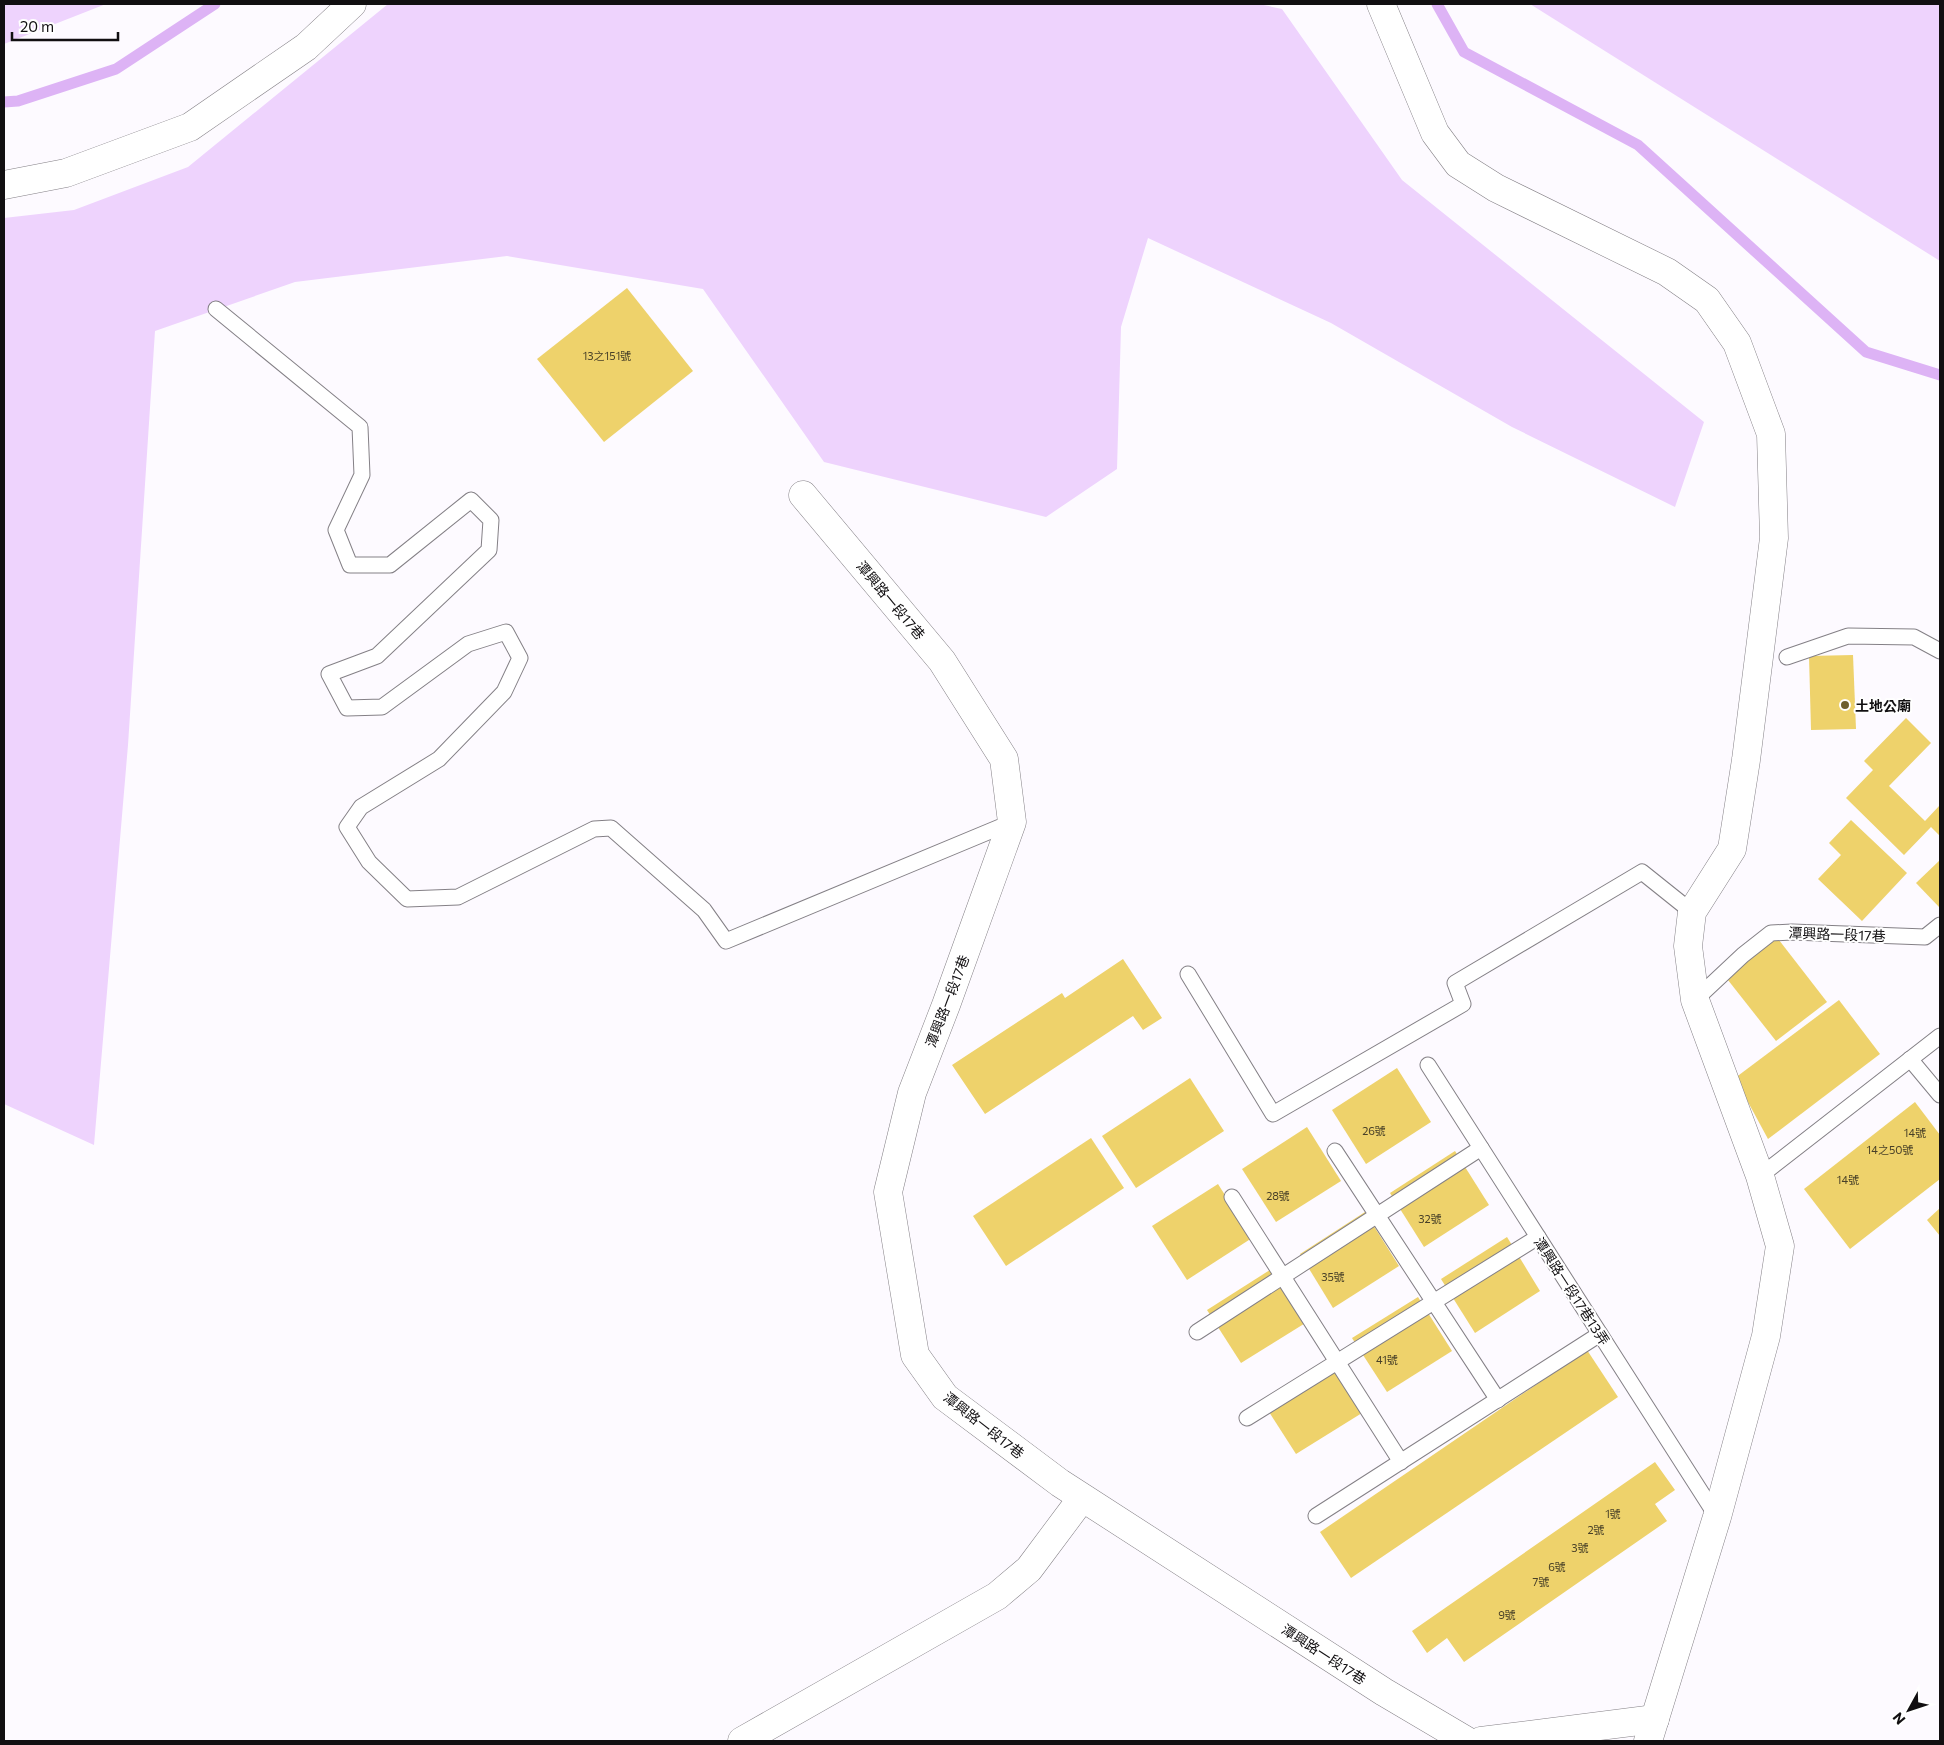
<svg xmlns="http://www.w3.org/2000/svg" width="1944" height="1745" viewBox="0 0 1944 1745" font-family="Commissioner,'Noto Sans TC',sans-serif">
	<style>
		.green { fill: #eed3fd }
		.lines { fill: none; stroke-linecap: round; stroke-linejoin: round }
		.stream { stroke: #ddb3f5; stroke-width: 11 }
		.building { fill: #eed26b }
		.lane-casing { stroke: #848086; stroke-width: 17 }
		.street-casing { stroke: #848086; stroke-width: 29 }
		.lane { stroke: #fff; stroke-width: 15 }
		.street { stroke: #fff; stroke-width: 28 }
		.poi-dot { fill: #6e5f2d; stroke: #fff; stroke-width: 2 }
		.labels { text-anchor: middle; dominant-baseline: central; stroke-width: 4; stroke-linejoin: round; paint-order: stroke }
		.number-label { font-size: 11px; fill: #484028 }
		.street-label { font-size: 14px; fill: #110f11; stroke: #fff }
		.poi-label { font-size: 14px; font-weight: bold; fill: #110f11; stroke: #fff; text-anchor: start }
	</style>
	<rect width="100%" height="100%" fill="#fdfaff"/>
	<!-- green -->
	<g class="green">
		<polygon points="4,4 106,4 4,44"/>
		<polygon points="388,4 1259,4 1282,9 1402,180 1704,422 1675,507 1512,427 1331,323 1148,238 1121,327 1117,469 1046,517 824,462 703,289 507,256 295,282 155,331 128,745 94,1145 4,1104 4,218 74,210 188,167"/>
		<polygon points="1530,4 1940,4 1940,261"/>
	</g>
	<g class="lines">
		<!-- stream -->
		<g class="stream">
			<polyline points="1437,4 1464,52 1638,145 1866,352 1940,375"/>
			<polyline points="4,102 18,101 116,69 215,4"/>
		</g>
	</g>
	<!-- building -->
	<g class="building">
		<polygon points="627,288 693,371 604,442 537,359"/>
		<polygon points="1853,655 1856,729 1811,730 1809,656"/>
		<polygon points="1906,718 1931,743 1889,786 1925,821 1940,805 1940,836 1931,827 1904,855 1846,798 1873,770 1864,761"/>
		<polygon points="1851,820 1907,873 1862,921 1818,879 1841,855 1829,843"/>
		<polygon points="1940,860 1940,908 1916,883"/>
		<polygon points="1775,935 1827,1002 1776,1041 1724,975"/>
		<polygon points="1123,959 1162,1018 1143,1030 1133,1016 985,1114 952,1065 1062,993 1065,998"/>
		<polygon points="1839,1000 1880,1054 1768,1139 1735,1078"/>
		<polygon points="1397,1068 1431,1122 1366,1164 1332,1110"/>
		<polygon points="1190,1078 1224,1131 1136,1188 1102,1136"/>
		<polygon points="1915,1102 1940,1135 1940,1179 1850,1249 1804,1189"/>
		<polygon points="1307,1127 1341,1181 1276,1222 1242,1169"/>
		<polygon points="1091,1138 1124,1188 1006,1266 973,1216"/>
		<polygon points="1455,1151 1489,1205 1424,1247 1390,1193"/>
		<polygon points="1218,1184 1252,1238 1187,1280 1152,1226"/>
		<polygon points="1940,1208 1940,1236 1927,1220"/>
		<polygon points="1365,1212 1399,1266 1333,1308 1300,1254"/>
		<polygon points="1507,1237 1540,1291 1475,1333 1441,1279"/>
		<polygon points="1273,1268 1307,1322 1241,1363 1207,1310"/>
		<polygon points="1418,1297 1452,1351 1387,1392 1352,1338"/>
		<polygon points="1587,1350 1618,1397 1351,1578 1320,1532"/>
		<polygon points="1327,1359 1362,1413 1296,1454 1262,1401"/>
		<polygon points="1655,1462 1675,1490 1655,1504 1667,1521 1464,1662 1447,1638 1427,1653 1412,1631"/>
	</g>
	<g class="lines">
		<!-- lane casing -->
		<g class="lane-casing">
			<g id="lane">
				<polyline points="216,309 360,427 362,475 336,530 350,565 390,565 471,500 491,520 489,550 377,656 329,674 347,708 382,707 468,644 506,632 520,658 504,692 439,759 361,807 347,827 369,862 407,899 458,897 594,829 611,828 704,910 726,941 1012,822"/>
				<polyline points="1787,657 1848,636 1914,637 1940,651"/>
				<polyline points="1188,974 1273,1114 1463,1004 1455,983 1642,872 1692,912"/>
				<polyline points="1695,1000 1743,955 1771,933 1792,932 1925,937 1940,925"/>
				<polyline points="1910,1059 1940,1095"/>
				<polyline points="1428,1065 1717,1517"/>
				<polyline points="1335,1151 1498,1400"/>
				<polyline points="1760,1176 1940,1036"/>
				<polyline points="1232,1197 1401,1462"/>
				<polyline points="1197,1332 1481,1148"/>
				<polyline points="1247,1418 1538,1237"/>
				<polyline points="1316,1516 1600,1334"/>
			</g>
		</g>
		<!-- street casing -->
		<g class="street-casing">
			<g id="street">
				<polyline points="1381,4 1435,133 1458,164 1496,188 1667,272 1707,300 1737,343 1771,434 1774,538 1746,760 1732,849 1692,912 1688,946 1695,1000 1760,1176 1780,1246 1766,1336 1717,1517 1648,1741"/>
				<polyline points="4,185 66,173 190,127 306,47 352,4"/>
				<polyline points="803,495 942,661 1004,759 1012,822 946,1005 912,1093 888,1192 915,1355 945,1397 1060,1483 1384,1692 1467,1741"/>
				<polyline points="742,1741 997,1596 1029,1569 1082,1498"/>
				<polyline points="1481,1741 1655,1719"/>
			</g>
		</g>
		<!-- lane -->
		<use href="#lane" class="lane"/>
		<!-- street -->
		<use href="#street" class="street"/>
	</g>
	<!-- markers -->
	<circle class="poi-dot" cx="1845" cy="705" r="5"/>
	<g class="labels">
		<!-- number labels -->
		<g class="number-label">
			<text x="607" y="355">13之151號</text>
			<text x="1374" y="1130">26號</text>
			<text x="1915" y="1132">14號</text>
			<text x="1890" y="1149">14之50號</text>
			<text x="1848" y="1179">14號</text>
			<text x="1278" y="1195">28號</text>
			<text x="1430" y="1218">32號</text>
			<text x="1333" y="1276">35號</text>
			<text x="1387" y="1359">41號</text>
			<text x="1613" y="1513">1號</text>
			<text x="1596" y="1529">2號</text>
			<text x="1580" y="1547">3號</text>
			<text x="1557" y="1566">6號</text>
			<text x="1541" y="1581">7號</text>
			<text x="1507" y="1614">9號</text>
		</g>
		<!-- street labels -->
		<g class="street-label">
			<text transform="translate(891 600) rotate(50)">潭興路一段17巷</text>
			<text transform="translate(1837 934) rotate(2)">潭興路一段17巷</text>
			<text transform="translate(947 1001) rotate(-69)">潭興路一段17巷</text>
			<text transform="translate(1572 1291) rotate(57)">潭興路一段17巷13弄</text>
			<text transform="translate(984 1425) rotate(38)">潭興路一段17巷</text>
			<text transform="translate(1324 1654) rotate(33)">潭興路一段17巷</text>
		</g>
		<!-- poi labels -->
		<g class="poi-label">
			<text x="1855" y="705">土地公廟</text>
		</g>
	</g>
	<!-- border -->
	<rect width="1944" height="1745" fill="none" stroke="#110f11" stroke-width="10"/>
	<!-- north arrow -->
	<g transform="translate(1909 1710) rotate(230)" stroke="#ffffff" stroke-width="4" paint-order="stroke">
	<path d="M0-4L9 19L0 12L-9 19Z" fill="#110f11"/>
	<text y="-8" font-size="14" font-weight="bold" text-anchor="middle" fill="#110f11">N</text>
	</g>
	<!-- scale -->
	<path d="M12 32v8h106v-8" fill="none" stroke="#110f11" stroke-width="2.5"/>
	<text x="20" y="32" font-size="15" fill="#110f11" stroke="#ffffff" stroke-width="4" paint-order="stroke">20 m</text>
</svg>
